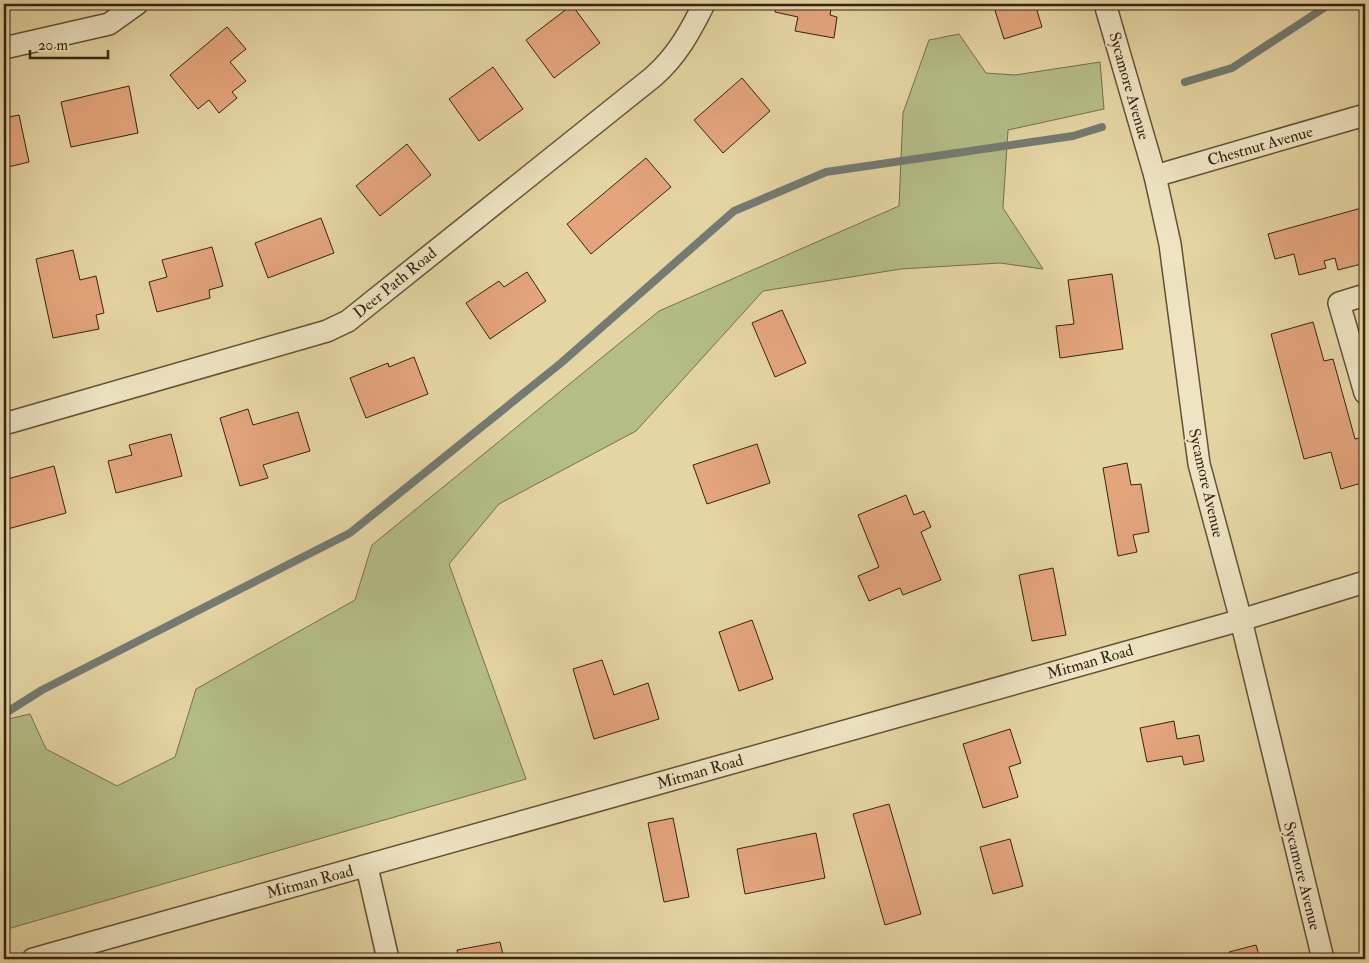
<svg xmlns="http://www.w3.org/2000/svg" width="1369" height="963" viewBox="0 0 1369 963" font-family="'IM FELL Double Pica',serif">
	<style>
		.green { fill: #b4bd86; stroke: #75704c }
		.lines { fill: none; stroke-linecap: round; stroke-linejoin: round }
		.stream { stroke: #737b72; stroke-width: 8 }
		.building { fill: #e4a57d; stroke: #362311 }
		.minor-casing { stroke: #625036; stroke-width: 24 }
		.minor { stroke: #eee4c3; stroke-width: 21 }
		.labels { text-anchor: middle; dominant-baseline: central; stroke-width: 4; stroke-linejoin: round; paint-order: stroke }
		.street-label { font-size: 16px; fill: #362311; stroke: #eee4c3 }
	</style>
	<rect width="100%" height="100%" fill="#e5d5a3"/>
	<filter id="stains"><feTurbulence type="fractalNoise" baseFrequency=".004" numOctaves="4"/><feColorMatrix values="0 0 0 0 .2 0 0 0 0 .09 0 0 0 0 .02 0 0 0 .5 -.17"/></filter>
	<radialGradient id="worn" r=".72"><stop offset=".6" stop-color="#630" stop-opacity="0"/><stop offset="1" stop-color="#630" stop-opacity=".3"/></radialGradient>
	<!-- green -->
	<polygon class="green" points="959,34 986,73 1015,75 1100,62 1104,109 1008,130 1003,208 1043,269 1000,263 901,269 763,291 636,431 499,504 449,564 526,779 4,930 4,720 30,714 46,749 117,786 175,757 196,689 355,600 372,545 659,311 899,206 903,113 929,40"/>
	<g class="lines">
		<!-- stream -->
		<g class="stream">
			<polyline points="1185,82 1232,68 1330,4"/>
			<polyline points="4,714 42,690 350,533 561,363 734,211 826,172 1073,136 1102,127"/>
		</g>
	</g>
	<!-- building -->
	<g class="building">
		<polygon points="777,4 832,4 830,15 837,17 834,38 795,31 798,17 775,12"/>
		<polygon points="993,4 1035,4 1042,27 1004,39"/>
		<polygon points="572,5 600,43 554,78 526,40"/>
		<polygon points="227,27 246,49 230,62 246,81 232,92 237,98 219,113 209,100 198,109 170,75"/>
		<polygon points="493,67 523,109 479,141 449,99"/>
		<polygon points="742,78 770,111 723,153 694,120"/>
		<polygon points="129,86 138,133 71,147 61,102"/>
		<polygon points="19,115 29,162 4,168 4,118"/>
		<polygon points="407,144 431,175 380,216 356,186"/>
		<polygon points="646,158 671,187 591,254 567,224"/>
		<polygon points="1365,207 1365,263 1338,270 1335,258 1324,261 1326,268 1299,275 1294,254 1275,259 1268,234"/>
		<polygon points="321,218 334,253 268,278 255,243"/>
		<polygon points="212,247 223,286 209,290 210,298 157,312 149,282 167,277 162,260"/>
		<polygon points="73,250 80,280 96,276 104,313 96,315 99,329 53,338 36,259"/>
		<polygon points="527,272 546,301 490,339 466,303 499,281 504,287"/>
		<polygon points="1112,274 1123,349 1060,358 1056,326 1074,324 1068,280"/>
		<polygon points="782,310 806,363 775,377 752,323"/>
		<polygon points="1313,322 1324,361 1333,359 1355,439 1365,437 1365,482 1341,489 1331,452 1304,459 1271,334"/>
		<polygon points="414,357 428,394 366,418 350,378 388,363 389,367"/>
		<polygon points="248,409 253,425 298,412 310,451 263,465 268,478 240,486 220,418"/>
		<polygon points="171,434 182,476 116,493 108,461 132,455 129,445"/>
		<polygon points="757,444 770,483 707,504 693,465"/>
		<polygon points="1127,463 1131,485 1141,484 1149,532 1133,535 1137,552 1118,556 1103,468"/>
		<polygon points="54,466 66,513 4,530 4,480"/>
		<polygon points="906,495 914,515 924,511 931,527 921,532 941,580 903,595 900,588 869,601 858,576 879,567 858,515"/>
		<polygon points="1053,568 1066,635 1032,641 1019,575"/>
		<polygon points="752,620 773,679 739,691 719,632"/>
		<polygon points="602,660 614,695 648,683 659,719 594,739 573,669"/>
		<polygon points="1174,721 1177,739 1199,735 1204,761 1184,765 1182,756 1147,762 1140,728"/>
		<polygon points="1010,729 1021,763 1009,767 1018,797 983,808 963,744"/>
		<polygon points="889,804 921,914 885,925 853,814"/>
		<polygon points="673,818 689,897 664,902 648,823"/>
		<polygon points="816,833 825,878 745,894 737,849"/>
		<polygon points="1010,839 1023,886 993,894 980,847"/>
		<polygon points="500,942 504,959 459,959 457,950"/>
		<polygon points="1256,945 1260,959 1231,959 1229,952"/>
	</g>
	<g class="lines">
		<!-- minor casing -->
		<g class="minor-casing">
			<g id="minor">
				<polyline points="1105,4 1155,176 1170,244 1199,464 1241,620 1323,959"/>
				<polyline points="4,48 109,24 137,4"/>
				<polyline points="1155,176 1365,115"/>
				<polyline points="1365,295 1339,303 1365,393"/>
				<path d="M4,424L327,331L348,321L653,77C677,56 690,32 704,4"/>
				<polyline points="367,867 388,959"/>
				<polyline points="33,959 1241,620 1365,582"/>
			</g>
		</g>
		<!-- minor -->
		<use href="#minor" class="minor"/>
	</g>
	<g class="labels">
		<!-- street labels -->
		<g class="street-label">
			<text transform="translate(1129 86) rotate(74)">Sycamore Avenue</text>
			<text transform="translate(1260 146) rotate(-16)">Chestnut Avenue</text>
			<text transform="translate(395 283) rotate(-39)">Deer Path Road</text>
			<text transform="translate(1206 483) rotate(77)">Sycamore Avenue</text>
			<text transform="translate(1090 662) rotate(-16)">Mitman Road</text>
			<text transform="translate(700 772) rotate(-16)">Mitman Road</text>
			<text transform="translate(1302 876) rotate(76)">Sycamore Avenue</text>
			<text transform="translate(310 882) rotate(-15)">Mitman Road</text>
		</g>
	</g>
	<!-- margin -->
	<rect width="1369" height="963" fill="none" stroke="#e5d5a3" stroke-width="20"/>
	<rect x="5" y="5" width="1359" height="953" fill="none" stroke="#362311" stroke-width="2.5"/>
	<rect x="10" y="10" width="1349" height="943" fill="none" stroke="#362311"/>
	<!-- scale -->
	<path d="M30 50v8h78v-8" fill="none" stroke="#362311" stroke-width="2.5"/>
	<text x="38" y="50" font-size="15" fill="#362311" stroke="#eee4c3" stroke-width="4" paint-order="stroke">20 m</text>
	<rect width="100%" height="100%" filter="url(#stains)"/>
	<rect width="100%" height="100%" fill="url(#worn)"/>
</svg>
